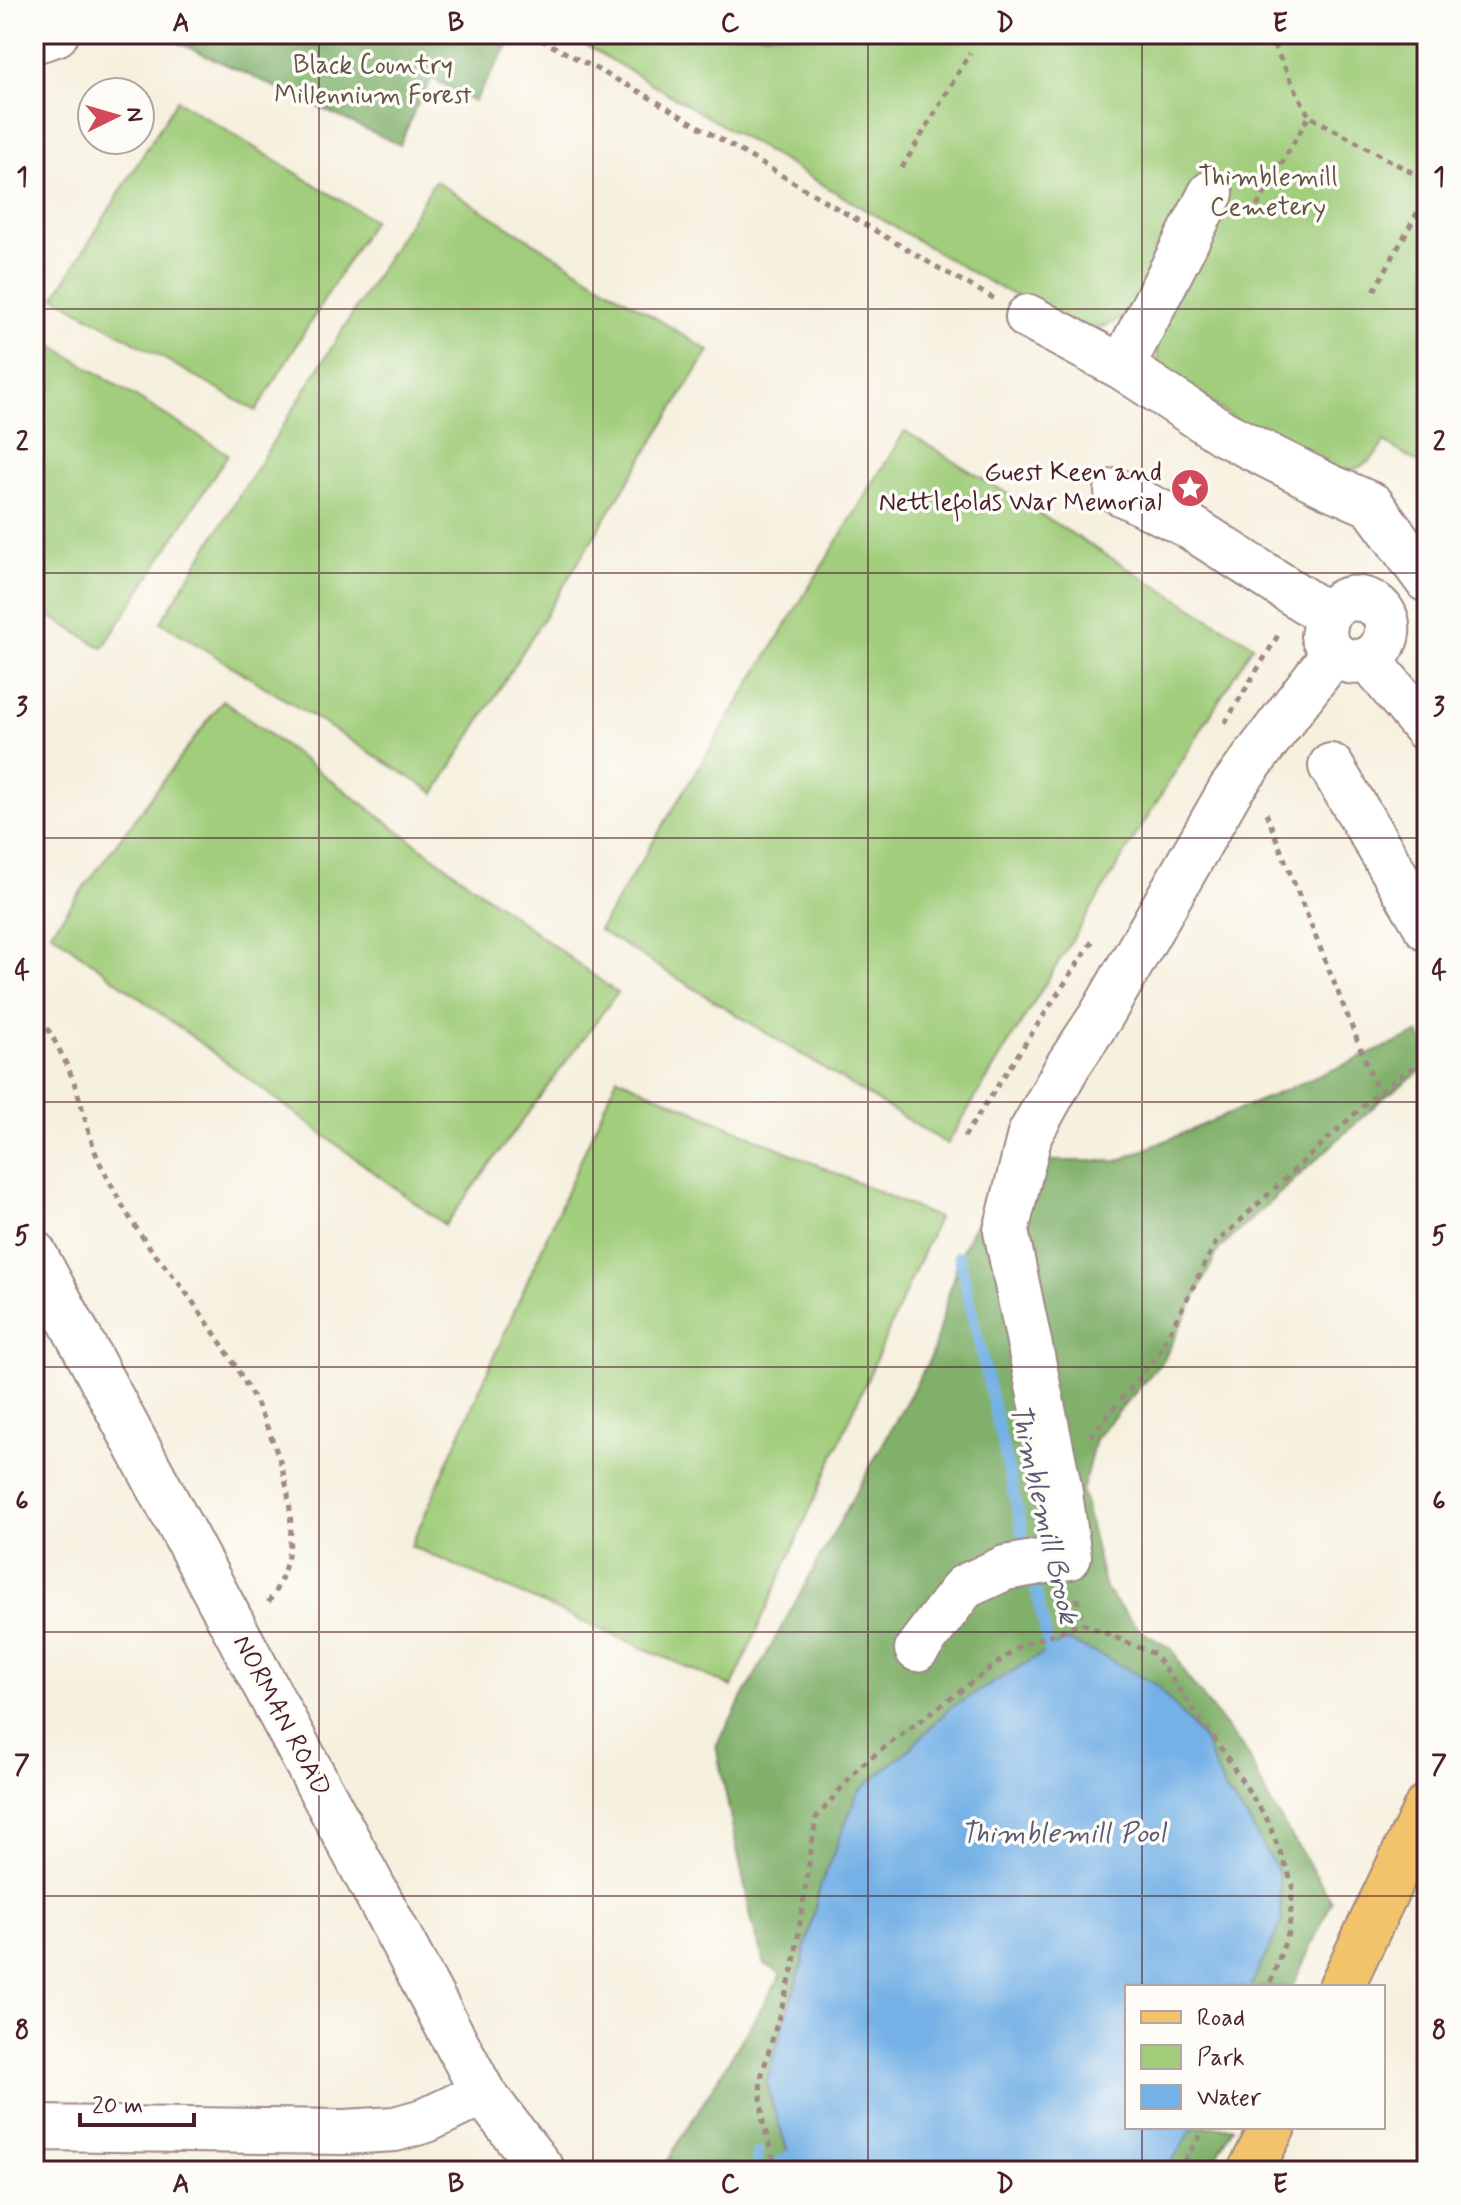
<svg xmlns="http://www.w3.org/2000/svg" width="1461" height="2205" viewBox="0 0 1461 2205" font-family="Mynerve,sans-serif">
	<style>
		.green { fill: #a1cd7b; stroke: #767653; stroke-width: 2 }
		.forest { fill: #80b06b; stroke: #65684b; stroke-width: 2 }
		.water { fill: #74b1e6; stroke: #5f6888; stroke-width: 2 }
		.lines { fill: none; stroke-linecap: round; stroke-linejoin: round }
		.stream { stroke: #74b1e6; stroke-width: 11 }
		.minor-casing { stroke: #a08884; stroke-width: 48 }
		.major-casing { stroke: #a08884; stroke-width: 48 }
		.path { stroke: #a08884; stroke-width: 5; stroke-dasharray: 6 6; stroke-linecap: butt }
		.minor { stroke: #fff; stroke-width: 44 }
		.major { stroke: #f2c36a; stroke-width: 44 }
		.grid { fill: none; stroke: #4a1f2b; stroke-width: 2; stroke-opacity: 0.55 }
		.labels { text-anchor: middle; dominant-baseline: central; stroke-width: 7; stroke-linejoin: round; paint-order: stroke }
		.park-label { font-size: 26px; fill: #645343; stroke: #fdfcf7 }
		.poi-label { font-size: 26px; fill: #4a1f2b; stroke: #fdfcf7; text-anchor: end }
		.street-label { font-size: 26px; fill: #4a1f2b; stroke: #fdfcf7 }
		.water-label { font-size: 28px; font-style: italic; fill: #5b5976; stroke: #fdfcf7 }
		.neatline { fill: none; stroke: #4a1f2b; stroke-width: 3 }
		.grid-label { font-size: 26px; text-anchor: middle; font-weight: bold; fill: #4a1f2b }
	</style>
	<rect width="100%" height="100%" fill="#fdfcf7"/>
	<filter id="ink" filterUnits="userSpaceOnUse"><feTurbulence type="fractalNoise" baseFrequency=".0125" numOctaves="2"/><feDisplacementMap in="SourceGraphic" scale="16" xChannelSelector="R" yChannelSelector="G"/><feConvolveMatrix kernelMatrix="1 2 1 2 8 2 1 2 1" color-interpolation-filters="sRGB"/></filter>
	<filter id="wash" filterUnits="userSpaceOnUse"><feTurbulence type="fractalNoise" baseFrequency=".006" numOctaves="4" result="noise"/><feDisplacementMap in="SourceGraphic" scale="32" xChannelSelector="R" yChannelSelector="G"/><feGaussianBlur stdDeviation="1.8" result="paint"/><feColorMatrix in="noise" values="0 0 0 0 0 0 0 0 0 0 0 0 0 0 0 0 0 1.4 0 .05"/><feComposite in="paint" operator="in"/></filter>
	<g filter="url(#wash)">
		<rect width="100%" height="100%" fill="#f6f0de"/>
		<!-- green -->
		<g class="green">
			<path d="M567,34H1427V468L1384,442C1350,507 1276,447 1236,420C1210,402 1184,384 1159,366L1156,337L1129,312C1112,326 1096,331 1074,328L976,275Z"/>
			<polygon points="177,100 373,220 256,411 55,297"/>
			<polygon points="435,181 709,351 435,793 161,622"/>
			<polygon points="34,334 228,454 103,648 34,607"/>
			<polygon points="905,431 1253,645 947,1144 599,930"/>
			<polygon points="223,700 617,993 445,1225 51,932"/>
			<polygon points="617,1077 938,1218 732,1687 411,1546"/>
		</g>
		<!-- forest -->
		<g class="forest">
			<polygon points="174,34 515,34 474,102 432,78 415,109 400,145 171,39"/>
			<polygon points="1419,1033 1427,1051 1427,1067 1382,1099 1219,1249 1164,1359 1095,1439 1082,1492 1105,1589 1139,1630 1173,1650 1185,1674 1248,1755 1269,1801 1332,1901 1292,1987 1250,1987 1282,1922 1278,1872 1248,1820 1224,1789 1203,1740 950,1708 908,1750 858,1792 820,1887 802,1964 766,2084 794,2171 661,2171 782,1974 765,1964 752,1922 716,1746 932,1355 959,1256 1007,1161 1118,1161"/>
			<polygon points="1193,2127 1233,2127 1209,2171 1166,2171"/>
		</g>
		<!-- water -->
		<polygon class="water" points="1066,1640 1113,1661 1157,1686 1204,1740 1224,1789 1248,1820 1278,1872 1282,1922 1250,1987 1127,1987 1127,2127 1193,2127 1192,2130 1166,2171 794,2171 766,2084 802,1964 820,1887 858,1792 908,1750 950,1708"/>
		<g class="lines">
			<!-- stream -->
			<g class="stream">
				<polyline points="959,1256 1028,1556"/>
				<polyline points="1032,1572 1049,1649 1047,1661"/>
				<polyline points="756,2171 758,2153"/>
				<polyline points="766,2171 789,2157 797,2148"/>
			</g>
		</g>
	</g>
	<g filter="url(#ink)">
		<g class="lines">
			<!-- minor casing -->
			<g class="minor-casing">
				<g id="minor">
					<polyline points="34,41 56,34"/>
					<polyline points="1028,317 1122,367 1223,433 1328,486 1372,505 1427,580"/>
					<polyline points="1122,367 1211,193"/>
					<path d="M1117,491L1187,525L1327,615C1338,602 1348,595 1365,600C1410,614 1380,685 1333,654"/>
					<polyline points="1369,660 1427,730"/>
					<polyline points="1331,766 1427,928"/>
					<polyline points="34,1253 483,2093 543,2171"/>
					<polyline points="917,1649 964,1587 1005,1568 1069,1557 1059,1486 1006,1231 1030,1134 1069,1064 1101,1016 1231,789 1333,654 1323,636 1327,615"/>
					<polyline points="34,2128 345,2132 395,2129 427,2120 483,2093"/>
				</g>
			</g>
			<!-- major casing -->
			<g class="major-casing">
				<g id="major">
					<polyline points="1341,1987 1427,1806"/>
					<polyline points="1250,2171 1273,2127"/>
				</g>
			</g>
			<!-- path -->
			<g class="path">
				<polyline points="530,34 642,93 935,266 995,299"/>
				<polyline points="1268,34 1309,116"/>
				<polyline points="902,168 970,53"/>
				<polyline points="1251,217 1309,116 1427,181"/>
				<polyline points="1374,291 1427,195"/>
				<polyline points="1225,723 1280,632"/>
				<polyline points="1266,813 1378,1092"/>
				<path d="M34,1008C49,1028 68,1064 76,1088C85,1114 90,1145 103,1169C114,1190 125,1212 139,1232C153,1254 172,1273 187,1294C244,1372 333,1508 268,1603"/>
				<polyline points="964,1137 1095,937"/>
				<polyline points="1090,1437 1158,1355 1215,1244 1378,1092 1427,1057"/>
				<polyline points="1077,1598 1082,1623"/>
				<polyline points="777,2171 763,2123 760,2081 793,1969 816,1818 860,1766 1020,1646 1082,1623 1154,1654 1217,1742 1268,1821 1293,1885 1289,1931 1269,1987"/>
				<polyline points="1178,2171 1206,2127"/>
			</g>
			<!-- minor -->
			<use href="#minor" class="minor"/>
			<!-- major -->
			<use href="#major" class="major"/>
		</g>
	</g>
	<!-- grid -->
	<path class="grid" d="M319,34V2171M593,34V2171M868,34V2171M1142,34V1987M34,309H1427M34,573H1427M34,838H1427M34,1102H1427M34,1367H1427M34,1632H1427M34,1896H1427M1142,2127V2171"/>
	<!-- icons -->
	<defs>
		<g id="sight-disc" transform="scale(2)"><circle r="9.5" fill="#d1495b" stroke="#fdfcf7"/><path d="M0-6L1.8-2.2L6-1.7L2.9 1.2L3.7 5.4L0 3.3L-3.7 5.4L-2.9 1.2L-6-1.7L-1.8-2.2Z" fill="#fff"/></g>
	</defs>
	<g fill-rule="evenodd">
		<use href="#sight-disc" x="1190" y="488"/>
	</g>
	<g class="labels">
		<!-- park labels -->
		<g class="park-label">
			<text x="373" y="66">Black Country<tspan x="373" dy="30">Millennium Forest</tspan></text>
			<text x="1268" y="178">Thimblemill<tspan x="1268" dy="30">Cemetery</tspan></text>
		</g>
		<!-- poi labels -->
		<g class="poi-label">
			<text x="1162" y="473">Guest Keen and<tspan x="1162" dy="30">Nettlefolds War Memorial</tspan></text>
		</g>
		<!-- street labels -->
		<g class="street-label">
			<text transform="translate(281 1716) rotate(62)">NORMAN ROAD</text>
		</g>
		<!-- water labels -->
		<g class="water-label">
			<text transform="translate(1043 1514) rotate(77)">Thimblemill Brook</text>
			<text x="1063" y="1834">Thimblemill Pool</text>
		</g>
	</g>
	<!-- margin -->
	<rect width="1461" height="2205" fill="none" stroke="#fdfcf7" stroke-width="88"/>
	<!-- legend -->
	<rect x="1125" y="1985" width="260" height="144" fill="#fdfcf7" stroke="#b5a4a5" stroke-width="2"/>
	<rect x="1141" y="2011" width="40" height="12" fill="#f2c36a" stroke="#b5a4a5" stroke-width="2"/>
	<text x="1197" y="2025" font-size="24" fill="#4a1f2b">Road</text>
	<rect x="1141" y="2045" width="40" height="24" fill="#a1cd7b" stroke="#b5a4a5" stroke-width="2"/>
	<text x="1197" y="2065" font-size="24" fill="#4a1f2b">Park</text>
	<rect x="1141" y="2085" width="40" height="24" fill="#74b1e6" stroke="#b5a4a5" stroke-width="2"/>
	<text x="1197" y="2105" font-size="24" fill="#4a1f2b">Water</text>
	<!-- north arrow -->
	<g transform="translate(116 116) rotate(85)"><circle r="38" fill="#fdfcf7" stroke="#b5a4a5" stroke-width="2"/>
	<path d="M0-6L14 30L0 20L-14 30Z" fill="#d1495b"/>
	<text y="-12" font-size="22" font-weight="bold" text-anchor="middle" fill="#4a1f2b">N</text>
	</g>
	<!-- scale -->
	<path d="M80 2113v12h114v-12" fill="none" stroke="#4a1f2b" stroke-width="4"/>
	<text x="92" y="2113" font-size="24" fill="#4a1f2b" stroke="#fdfcf7" stroke-width="6" paint-order="stroke">20 m</text>
	<rect x="44" y="44" width="1373" height="2117" class="neatline"/>
	<g class="grid-label">
		<text x="181" y="31">A</text>
		<text x="456" y="31">B</text>
		<text x="730" y="31">C</text>
		<text x="1005" y="31">D</text>
		<text x="1280" y="31">E</text>
		<text x="22" y="185">1</text>
		<text x="1439" y="185">1</text>
		<text x="22" y="450">2</text>
		<text x="1439" y="450">2</text>
		<text x="22" y="715">3</text>
		<text x="1439" y="715">3</text>
		<text x="22" y="979">4</text>
		<text x="1439" y="979">4</text>
		<text x="22" y="1244">5</text>
		<text x="1439" y="1244">5</text>
		<text x="22" y="1509">6</text>
		<text x="1439" y="1509">6</text>
		<text x="22" y="1773">7</text>
		<text x="1439" y="1773">7</text>
		<text x="22" y="2038">8</text>
		<text x="1439" y="2038">8</text>
		<text x="181" y="2192">A</text>
		<text x="456" y="2192">B</text>
		<text x="730" y="2192">C</text>
		<text x="1005" y="2192">D</text>
		<text x="1280" y="2192">E</text>
	</g>
</svg>
